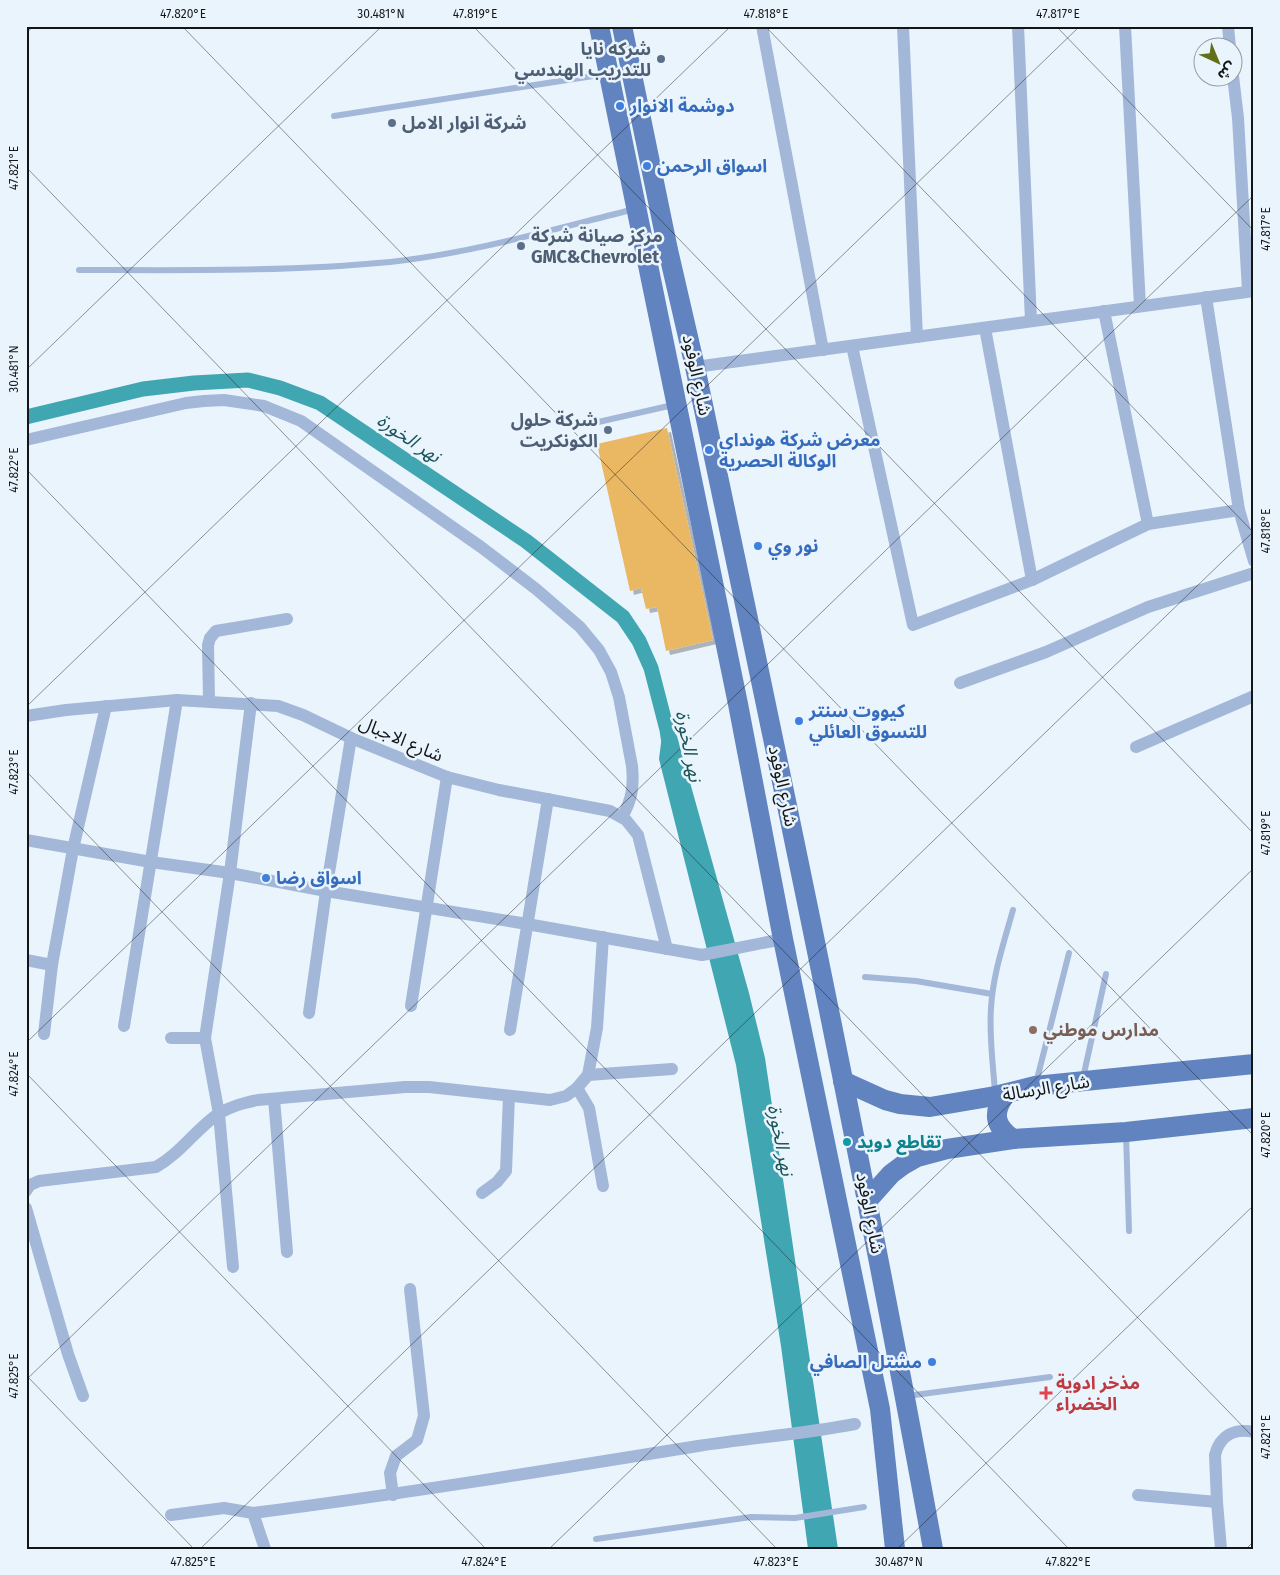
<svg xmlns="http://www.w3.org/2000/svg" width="1280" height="1575" viewBox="0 0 1280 1575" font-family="'Fira Sans','Noto Sans Arabic',sans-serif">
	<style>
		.water { fill: #40a7b2 }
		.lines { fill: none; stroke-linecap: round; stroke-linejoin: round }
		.canal { stroke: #40a7b2; stroke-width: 15 }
		.building { fill: #eab763; filter: url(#shadow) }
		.lane { stroke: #a3b7d9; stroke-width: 6 }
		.street { stroke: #a3b7d9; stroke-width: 12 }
		.primary { stroke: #6183c0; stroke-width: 20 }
		.ticks { fill: none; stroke: #131619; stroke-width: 1; stroke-opacity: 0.45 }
		.service-dot { fill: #5c6f8a; stroke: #eaf4fc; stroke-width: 2 }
		.shop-dot { fill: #3f7fe0; stroke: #eaf4fc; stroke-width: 2 }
		.education-dot { fill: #8d6e63; stroke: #eaf4fc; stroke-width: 2 }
		.culture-dot { fill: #0f9aa8; stroke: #eaf4fc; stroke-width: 2 }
		.health-dot { fill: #e0444e; stroke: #eaf4fc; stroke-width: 2 }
		.labels { text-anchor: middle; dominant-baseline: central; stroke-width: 5; stroke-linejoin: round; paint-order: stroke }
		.service-label { font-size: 18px; font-weight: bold; fill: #4e5e75; stroke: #eaf4fc; text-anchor: end }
		.shop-label { font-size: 18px; font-weight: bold; fill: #366cbe; stroke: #eaf4fc; text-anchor: start }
		.street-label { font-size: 18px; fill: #131619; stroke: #eaf4fc }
		.education-label { font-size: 18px; font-weight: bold; fill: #785e54; stroke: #eaf4fc; text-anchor: start }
		.culture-label { font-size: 18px; font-weight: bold; fill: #0d838f; stroke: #eaf4fc; text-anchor: start }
		.health-label { font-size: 18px; font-weight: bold; fill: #be3a42; stroke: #eaf4fc; text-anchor: start }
		.water-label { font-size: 19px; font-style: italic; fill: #1b555b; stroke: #eaf4fc }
		.neatline { fill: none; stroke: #131619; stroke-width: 2 }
		.ticks-label { font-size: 12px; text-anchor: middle; fill: #131619 }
	</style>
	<defs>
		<filter id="shadow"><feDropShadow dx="4" dy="4" stdDeviation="0" flood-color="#0004"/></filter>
	</defs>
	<rect width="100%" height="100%" fill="#eaf4fc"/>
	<!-- water -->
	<polygon class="water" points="667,730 674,732 677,736 749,993 765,1058 838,1549 808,1549 781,1346 736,1065 659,759 661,743"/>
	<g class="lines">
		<!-- canal -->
		<polyline class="canal" points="26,417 143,389 194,383 248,380 280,388 320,403 526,541 623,617 639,641 651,668 667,730 670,750"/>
	</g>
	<!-- building -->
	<polygon class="building" points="667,428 713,640 666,651 657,607 646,609 641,588 630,591 597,444"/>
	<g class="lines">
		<!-- lane -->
		<g class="lane">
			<polyline points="334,116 606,74"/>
			<path d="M79,270C182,270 286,272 390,262C473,253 554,229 635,209"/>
			<polyline points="585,425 673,405"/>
			<polyline points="865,977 916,981 992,994"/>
			<polyline points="1083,1078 1106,974"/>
			<polyline points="1036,1083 1069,953"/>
			<path d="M995,1092C993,1064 989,1036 991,1008C993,974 1004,942 1013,910"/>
			<polyline points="1126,1133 1129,1231"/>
			<polyline points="907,1396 1050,1377"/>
			<polyline points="596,1539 751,1517 795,1518 864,1507"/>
		</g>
		<!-- street -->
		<g class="street">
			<polyline points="762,26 823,350"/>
			<polyline points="903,26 917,337"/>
			<polyline points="1018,26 1031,321"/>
			<polyline points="1125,26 1140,306"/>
			<polyline points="1228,26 1230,48"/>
			<polyline points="1232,68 1238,118 1248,291"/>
			<polyline points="1206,297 1239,510 1254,561"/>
			<polyline points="1104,311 1148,524"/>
			<polyline points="985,328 1032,580"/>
			<polyline points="852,346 913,625 1032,580 1148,524 1239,510"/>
			<polyline points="695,367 1254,291"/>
			<path d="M26,440L186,403L204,401L224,400L264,406L301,421L481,547L536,589L580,627L599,650L611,672L619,697L632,766C634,786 632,800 622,817"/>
			<polyline points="960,683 1046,652 1148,607 1254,573"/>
			<polyline points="209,701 208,645 210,638 216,631 287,619"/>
			<polyline points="26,716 66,710 177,700 278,706 303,715 351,738 447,777 499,790 610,811 626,820 638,835 667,949"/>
			<polyline points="1136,747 1254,696"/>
			<polyline points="26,840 151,862 230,873 326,891 527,924 702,955 783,939"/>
			<polyline points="26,960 52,965 73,849 106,706"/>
			<polyline points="411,1006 447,777"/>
			<polyline points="309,1013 326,891 351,738"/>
			<polyline points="124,1026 177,700"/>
			<polyline points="510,1030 548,799"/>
			<polyline points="44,1034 52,965"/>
			<polyline points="171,1038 205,1038"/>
			<polyline points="588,1075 672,1069"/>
			<polyline points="577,1088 589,1108 603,1186"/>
			<polyline points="274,1099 287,1252"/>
			<path d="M26,1191L30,1185L39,1181L156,1167C181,1153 195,1130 218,1114C231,1106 244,1103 258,1100L405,1087H429L550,1100L566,1096L577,1088L588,1075L597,1028L603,937"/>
			<polyline points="482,1193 497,1182 506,1171 509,1096"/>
			<polyline points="26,1208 68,1354 83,1396"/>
			<polyline points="233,1267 219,1114 205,1038 230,873 251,703"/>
			<polyline points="393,1495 390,1473 396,1456 417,1440 424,1416 410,1289"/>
			<polyline points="1138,1495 1217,1502"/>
			<path d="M253,1513C402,1494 550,1470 698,1446C750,1438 803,1434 855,1424"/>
			<polyline points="171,1515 224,1508 253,1513 265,1549"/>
			<path d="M1221,1549L1217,1502L1215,1455C1220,1435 1235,1428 1254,1432"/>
		</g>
		<!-- primary -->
		<g class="primary">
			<polyline points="599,26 738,704 783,939 880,1409 895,1549"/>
			<path d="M622,26L668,250L695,367C778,760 861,1153 933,1549"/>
			<polyline points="843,1081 885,1100 900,1104 930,1107 995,1096 1035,1086 1254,1064"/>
			<path d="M1006,1094C992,1112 994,1126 1013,1139"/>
			<polyline points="867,1201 891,1174 903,1165 917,1157 947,1149 1013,1139 1126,1132 1254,1118"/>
		</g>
	</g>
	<!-- ticks -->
	<path class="ticks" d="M182,26L1254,1136M473,26L1254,834M765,26L1254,533M1056,26L1254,231M26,33L34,26M26,167L1254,1438M26,370L382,26M26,469L1069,1549M26,707L731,26M26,771L777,1549M26,1043L1080,26M26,1073L486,1549M26,1375L194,1549M26,1380L1254,195M200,1549L1254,531M549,1549L1254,868M897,1549L1254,1205M1246,1549L1254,1541"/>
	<!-- markers -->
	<g class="service-dot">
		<circle cx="661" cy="59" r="5"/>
		<circle cx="392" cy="123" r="5"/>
		<circle cx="521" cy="246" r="5"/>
		<circle cx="608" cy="430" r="5"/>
	</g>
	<g class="shop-dot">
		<circle cx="620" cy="106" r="5"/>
		<circle cx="647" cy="166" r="5"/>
		<circle cx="709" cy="450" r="5"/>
		<circle cx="758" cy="546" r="5"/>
		<circle cx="799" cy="721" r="5"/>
		<circle cx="266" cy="878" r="5"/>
		<circle cx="932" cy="1362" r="5"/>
	</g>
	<circle class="education-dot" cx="1033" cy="1030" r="5"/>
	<circle class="culture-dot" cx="847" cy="1142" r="5"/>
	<path class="health-dot" d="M1043.5 1385.5h5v5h5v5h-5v5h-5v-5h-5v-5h5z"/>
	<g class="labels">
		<!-- service labels -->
		<g class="service-label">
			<text x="651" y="49">شركه نايا<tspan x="651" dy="21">للتدريب الهندسي</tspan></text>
			<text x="402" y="123" text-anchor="start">شركة انوار الامل</text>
			<text x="531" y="236" text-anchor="start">مركز صيانة شركة<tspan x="531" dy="21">GMC&amp;Chevrolet</tspan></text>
			<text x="598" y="420">شركة حلول<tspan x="598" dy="21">الكونكريت</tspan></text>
		</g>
		<!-- shop labels -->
		<g class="shop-label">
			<text x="630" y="106">دوشمة الانوار</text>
			<text x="657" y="166">اسواق الرحمن</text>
			<text x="719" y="440">معرض شركة هونداي<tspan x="719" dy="21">الوكالة الحصرية</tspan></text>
			<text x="768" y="546">نور وي</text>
			<text x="809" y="711">كيووت سنتر<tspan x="809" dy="21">للتسوق العائلي</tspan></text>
			<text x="276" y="878">اسواق رضا</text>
			<text x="922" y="1362" text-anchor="end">مشتل الصافي</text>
		</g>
		<!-- street labels -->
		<g class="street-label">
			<text transform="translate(697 375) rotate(78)">شارع الوفود</text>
			<text transform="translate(401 739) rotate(23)">شارع الاجبال</text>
			<text transform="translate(783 786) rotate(78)">شارع الوفود</text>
			<text transform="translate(1046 1088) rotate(-9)">شارع الرسالة</text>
			<text transform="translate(870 1213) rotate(79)">شارع الوفود</text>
		</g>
		<!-- education labels -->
		<g class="education-label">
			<text x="1043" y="1030">مدارس موطني</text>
		</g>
		<!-- culture labels -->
		<g class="culture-label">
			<text x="857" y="1142">تقاطع دويد</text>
		</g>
		<!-- health labels -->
		<g class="health-label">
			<text x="1056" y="1383">مذخر ادوية<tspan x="1056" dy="21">الخضراء</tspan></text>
		</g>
		<!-- water labels -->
		<g class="water-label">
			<text transform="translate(409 438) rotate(34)">نهر الخورة</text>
			<text transform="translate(689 746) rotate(79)">نهر الخورة</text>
			<text transform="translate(781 1140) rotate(79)">نهر الخورة</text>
		</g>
	</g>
	<!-- border -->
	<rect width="1280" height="1575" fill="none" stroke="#eaf4fc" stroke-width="55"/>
	<!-- north arrow -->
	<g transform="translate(1218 62) rotate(136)"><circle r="24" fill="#eaf4fc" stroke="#949ba1"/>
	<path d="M0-4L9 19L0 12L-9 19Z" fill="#626f19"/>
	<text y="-8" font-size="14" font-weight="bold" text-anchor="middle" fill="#131619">ش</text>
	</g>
	<rect x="28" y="28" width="1224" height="1520" class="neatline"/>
	<g class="ticks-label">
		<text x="183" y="18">47.820°E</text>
		<text x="381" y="18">30.481°N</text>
		<text x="475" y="18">47.819°E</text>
		<text x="766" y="18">47.818°E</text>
		<text x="1058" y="18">47.817°E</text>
		<text transform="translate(14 168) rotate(-90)" y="4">47.821°E</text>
		<text transform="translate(1266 229) rotate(-90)" y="4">47.817°E</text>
		<text transform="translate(14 369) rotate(-90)" y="4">30.481°N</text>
		<text transform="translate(14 470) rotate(-90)" y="4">47.822°E</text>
		<text transform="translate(1266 531) rotate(-90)" y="4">47.818°E</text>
		<text transform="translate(14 772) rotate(-90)" y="4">47.823°E</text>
		<text transform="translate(1266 833) rotate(-90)" y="4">47.819°E</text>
		<text transform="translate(14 1074) rotate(-90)" y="4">47.824°E</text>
		<text transform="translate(1266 1135) rotate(-90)" y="4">47.820°E</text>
		<text transform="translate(14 1376) rotate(-90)" y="4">47.825°E</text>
		<text transform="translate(1266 1437) rotate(-90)" y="4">47.821°E</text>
		<text x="193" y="1566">47.825°E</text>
		<text x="484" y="1566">47.824°E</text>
		<text x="776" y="1566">47.823°E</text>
		<text x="899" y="1566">30.487°N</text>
		<text x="1068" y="1566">47.822°E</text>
	</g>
</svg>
